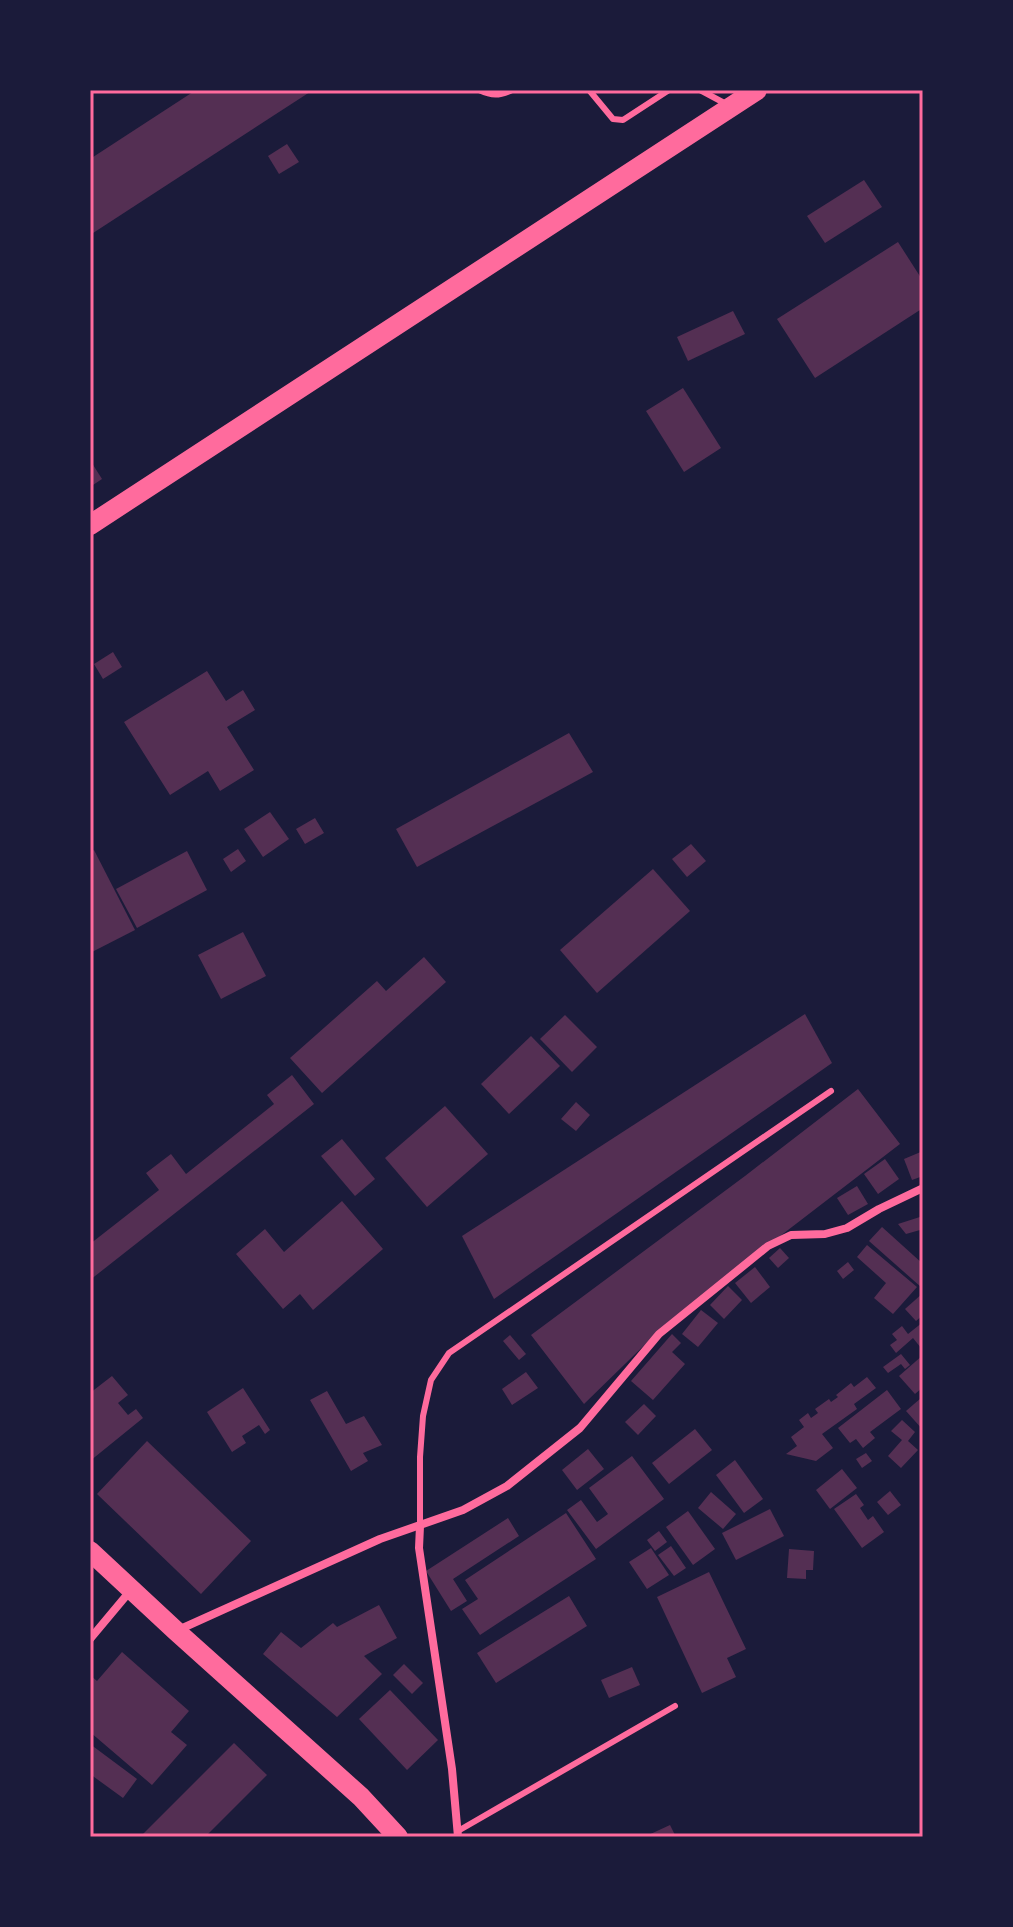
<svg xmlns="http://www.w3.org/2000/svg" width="1013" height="1927" viewBox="0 0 1013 1927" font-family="Roboto,sans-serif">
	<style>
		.building { fill: #542f53 }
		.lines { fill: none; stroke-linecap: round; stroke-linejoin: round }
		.service { stroke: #ff6b9d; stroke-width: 6 }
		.minor { stroke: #ff6b9d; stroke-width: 8 }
		.primary { stroke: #ff6b9d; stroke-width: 20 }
		.trunk { stroke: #ff6b9d; stroke-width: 20 }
		.neatline { fill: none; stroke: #ff6b9d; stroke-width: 3 }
	</style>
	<rect width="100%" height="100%" fill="#1b1b3a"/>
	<!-- building -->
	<g class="building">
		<polygon points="196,90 313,90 90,235 90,159"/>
		<polygon points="287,144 299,162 279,174 268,156"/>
		<polygon points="864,180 882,207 825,243 807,216"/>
		<polygon points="898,242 923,281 923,308 815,378 777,319"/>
		<polygon points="733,311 745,334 688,361 677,337"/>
		<polygon points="683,388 721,448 684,472 646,411"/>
		<polygon points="90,460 102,479 90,487"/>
		<polygon points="113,652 122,667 103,679 94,664"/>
		<polygon points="207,671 226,701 243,690 255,710 227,727 254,770 220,791 208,771 170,795 124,722"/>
		<polygon points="569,733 593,772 417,867 396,829"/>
		<polygon points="270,812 289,839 263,857 244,829"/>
		<polygon points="315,818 324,833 305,844 296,829"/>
		<polygon points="691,844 706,861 687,877 672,859"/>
		<polygon points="238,849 246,861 231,872 223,859"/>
		<polygon points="94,850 135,930 90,953 90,852"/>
		<polygon points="187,851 207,890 137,928 116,889"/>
		<polygon points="653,869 690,911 597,993 560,950"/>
		<polygon points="243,932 266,976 221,999 198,955"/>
		<polygon points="424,957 446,982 322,1093 290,1058 377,981 386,991"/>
		<polygon points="805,1014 832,1063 494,1299 462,1236"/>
		<polygon points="565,1015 597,1047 572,1072 540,1039"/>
		<polygon points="531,1036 560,1066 509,1114 481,1084"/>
		<polygon points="292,1075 314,1104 90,1280 90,1244 159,1190 146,1173 171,1154 186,1174 274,1104 267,1095"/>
		<polygon points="858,1089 900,1144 668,1322 584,1404 531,1335 745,1176"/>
		<polygon points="576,1102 590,1115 576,1131 561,1119"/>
		<polygon points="445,1106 488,1154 427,1207 385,1158"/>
		<polygon points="342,1139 375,1179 355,1196 321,1156"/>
		<polygon points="923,1151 923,1176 912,1180 904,1159"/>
		<polygon points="885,1159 899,1179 878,1194 864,1174"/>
		<polygon points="857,1186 868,1204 848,1215 837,1198"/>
		<polygon points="342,1201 383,1249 313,1310 300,1294 283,1309 236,1254 265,1229 284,1252"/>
		<polygon points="923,1216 923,1235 920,1230 906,1234 898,1224"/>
		<polygon points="882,1227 923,1264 923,1285 921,1287 869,1241"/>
		<polygon points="867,1245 917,1287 893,1314 874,1298 886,1283 857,1257"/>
		<polygon points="780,1248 789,1258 778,1268 769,1258"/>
		<polygon points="848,1262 854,1270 843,1279 837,1271"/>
		<polygon points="755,1267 770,1287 751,1303 735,1283"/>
		<polygon points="728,1286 742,1300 724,1319 710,1305"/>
		<polygon points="923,1293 923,1315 916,1321 905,1309"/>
		<polygon points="701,1310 718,1323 698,1347 682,1334"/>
		<polygon points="923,1322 923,1347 921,1348 913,1338 896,1353 890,1345 897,1340 892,1334 902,1326 908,1334"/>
		<polygon points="672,1334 681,1343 672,1352 685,1364 653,1400 631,1381"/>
		<polygon points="510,1335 526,1354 519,1360 503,1341"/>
		<polygon points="901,1354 910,1365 905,1369 901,1364 888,1373 883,1367"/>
		<polygon points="923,1355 923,1387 915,1394 899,1376"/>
		<polygon points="526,1372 538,1388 512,1405 502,1389"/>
		<polygon points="112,1376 128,1395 118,1403 128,1415 136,1409 143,1418 90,1461 90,1407 92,1405 90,1403 90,1393"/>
		<polygon points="867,1377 876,1388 854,1404 857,1409 822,1434 833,1448 816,1461 786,1454 797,1446 791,1437 804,1427 799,1420 808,1413 811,1418 818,1413 815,1409 829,1399 831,1402 838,1397 836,1395 851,1383 854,1387"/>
		<polygon points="243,1388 270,1430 265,1434 259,1425 242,1436 246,1443 232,1452 207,1412"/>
		<polygon points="887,1390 901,1409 870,1432 875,1438 863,1448 856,1439 850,1443 838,1428"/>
		<polygon points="327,1391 346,1424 364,1416 382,1445 363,1453 368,1461 351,1471 310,1400"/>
		<polygon points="921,1398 923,1400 923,1430 906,1411"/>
		<polygon points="644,1404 656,1416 638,1435 625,1422"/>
		<polygon points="902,1420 915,1432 908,1441 918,1450 901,1468 888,1456 902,1440 891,1431"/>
		<polygon points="695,1429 712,1450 669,1484 652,1463"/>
		<polygon points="147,1441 251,1541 201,1594 97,1494"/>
		<polygon points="588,1449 604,1469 577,1490 562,1470"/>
		<polygon points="866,1453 872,1461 862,1468 856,1459"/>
		<polygon points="632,1456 664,1499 596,1549 567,1510 581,1500 597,1522 608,1514 589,1488"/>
		<polygon points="735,1460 763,1499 744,1513 716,1475"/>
		<polygon points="842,1469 857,1488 830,1509 816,1490"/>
		<polygon points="890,1491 901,1505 888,1515 877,1502"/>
		<polygon points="711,1492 736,1514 723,1529 698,1508"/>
		<polygon points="856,1494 864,1505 860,1508 868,1520 873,1516 884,1532 862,1548 834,1509"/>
		<polygon points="770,1509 784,1536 736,1560 722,1533"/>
		<polygon points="688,1511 715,1549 693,1565 666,1527"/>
		<polygon points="566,1513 596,1559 480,1635 462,1609 478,1599 465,1580"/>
		<polygon points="508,1518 519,1536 453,1579 467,1601 451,1611 426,1571"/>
		<polygon points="659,1531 667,1542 655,1551 647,1540"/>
		<polygon points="671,1546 686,1568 674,1576 658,1555"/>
		<polygon points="651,1548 669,1575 647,1589 629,1562"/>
		<polygon points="789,1549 814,1551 813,1570 806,1570 806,1579 787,1578"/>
		<polygon points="709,1572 746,1649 727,1658 736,1677 702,1693 657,1597"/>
		<polygon points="569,1596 587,1626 496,1683 477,1653"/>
		<polygon points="379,1605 397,1638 364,1656 382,1674 337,1717 263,1654 281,1632 301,1648 333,1623 337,1627"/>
		<polygon points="122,1652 189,1711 171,1732 187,1745 152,1785 90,1732 90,1675 97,1681"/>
		<polygon points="404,1664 423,1683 412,1694 393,1675"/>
		<polygon points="632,1667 640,1685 609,1698 601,1680"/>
		<polygon points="390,1690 438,1740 407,1770 359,1719"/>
		<polygon points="234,1743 267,1775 205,1837 140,1837"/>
		<polygon points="90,1744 137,1779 123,1798 90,1774"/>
		<polygon points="670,1825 676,1837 644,1837"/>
	</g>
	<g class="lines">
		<!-- service -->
		<g class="service">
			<path d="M479,90C492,96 499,96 512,90"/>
			<polyline points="589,90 613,119 623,120 669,90"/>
			<polyline points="700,90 728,105"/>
			<polyline points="420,1526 420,1457 423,1416 431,1380 449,1353 831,1091"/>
			<polyline points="458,1831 675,1706"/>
		</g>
		<!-- minor -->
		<g class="minor">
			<polyline points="420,1526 419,1548 452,1769 458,1837"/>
			<polyline points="176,1631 380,1539 463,1510 507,1486 580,1428 659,1334 768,1246 791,1235 825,1234 847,1228 879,1209 923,1188"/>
			<polyline points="90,1639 131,1590"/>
		</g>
		<!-- primary -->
		<polyline class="primary" points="90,1551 176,1631 361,1797 398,1837"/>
		<!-- trunk -->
		<polyline class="trunk" points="90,525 757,90"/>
	</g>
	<!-- border -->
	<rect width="1013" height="1927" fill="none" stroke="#1b1b3a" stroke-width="184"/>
	<rect x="92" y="92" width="829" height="1743" class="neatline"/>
</svg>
